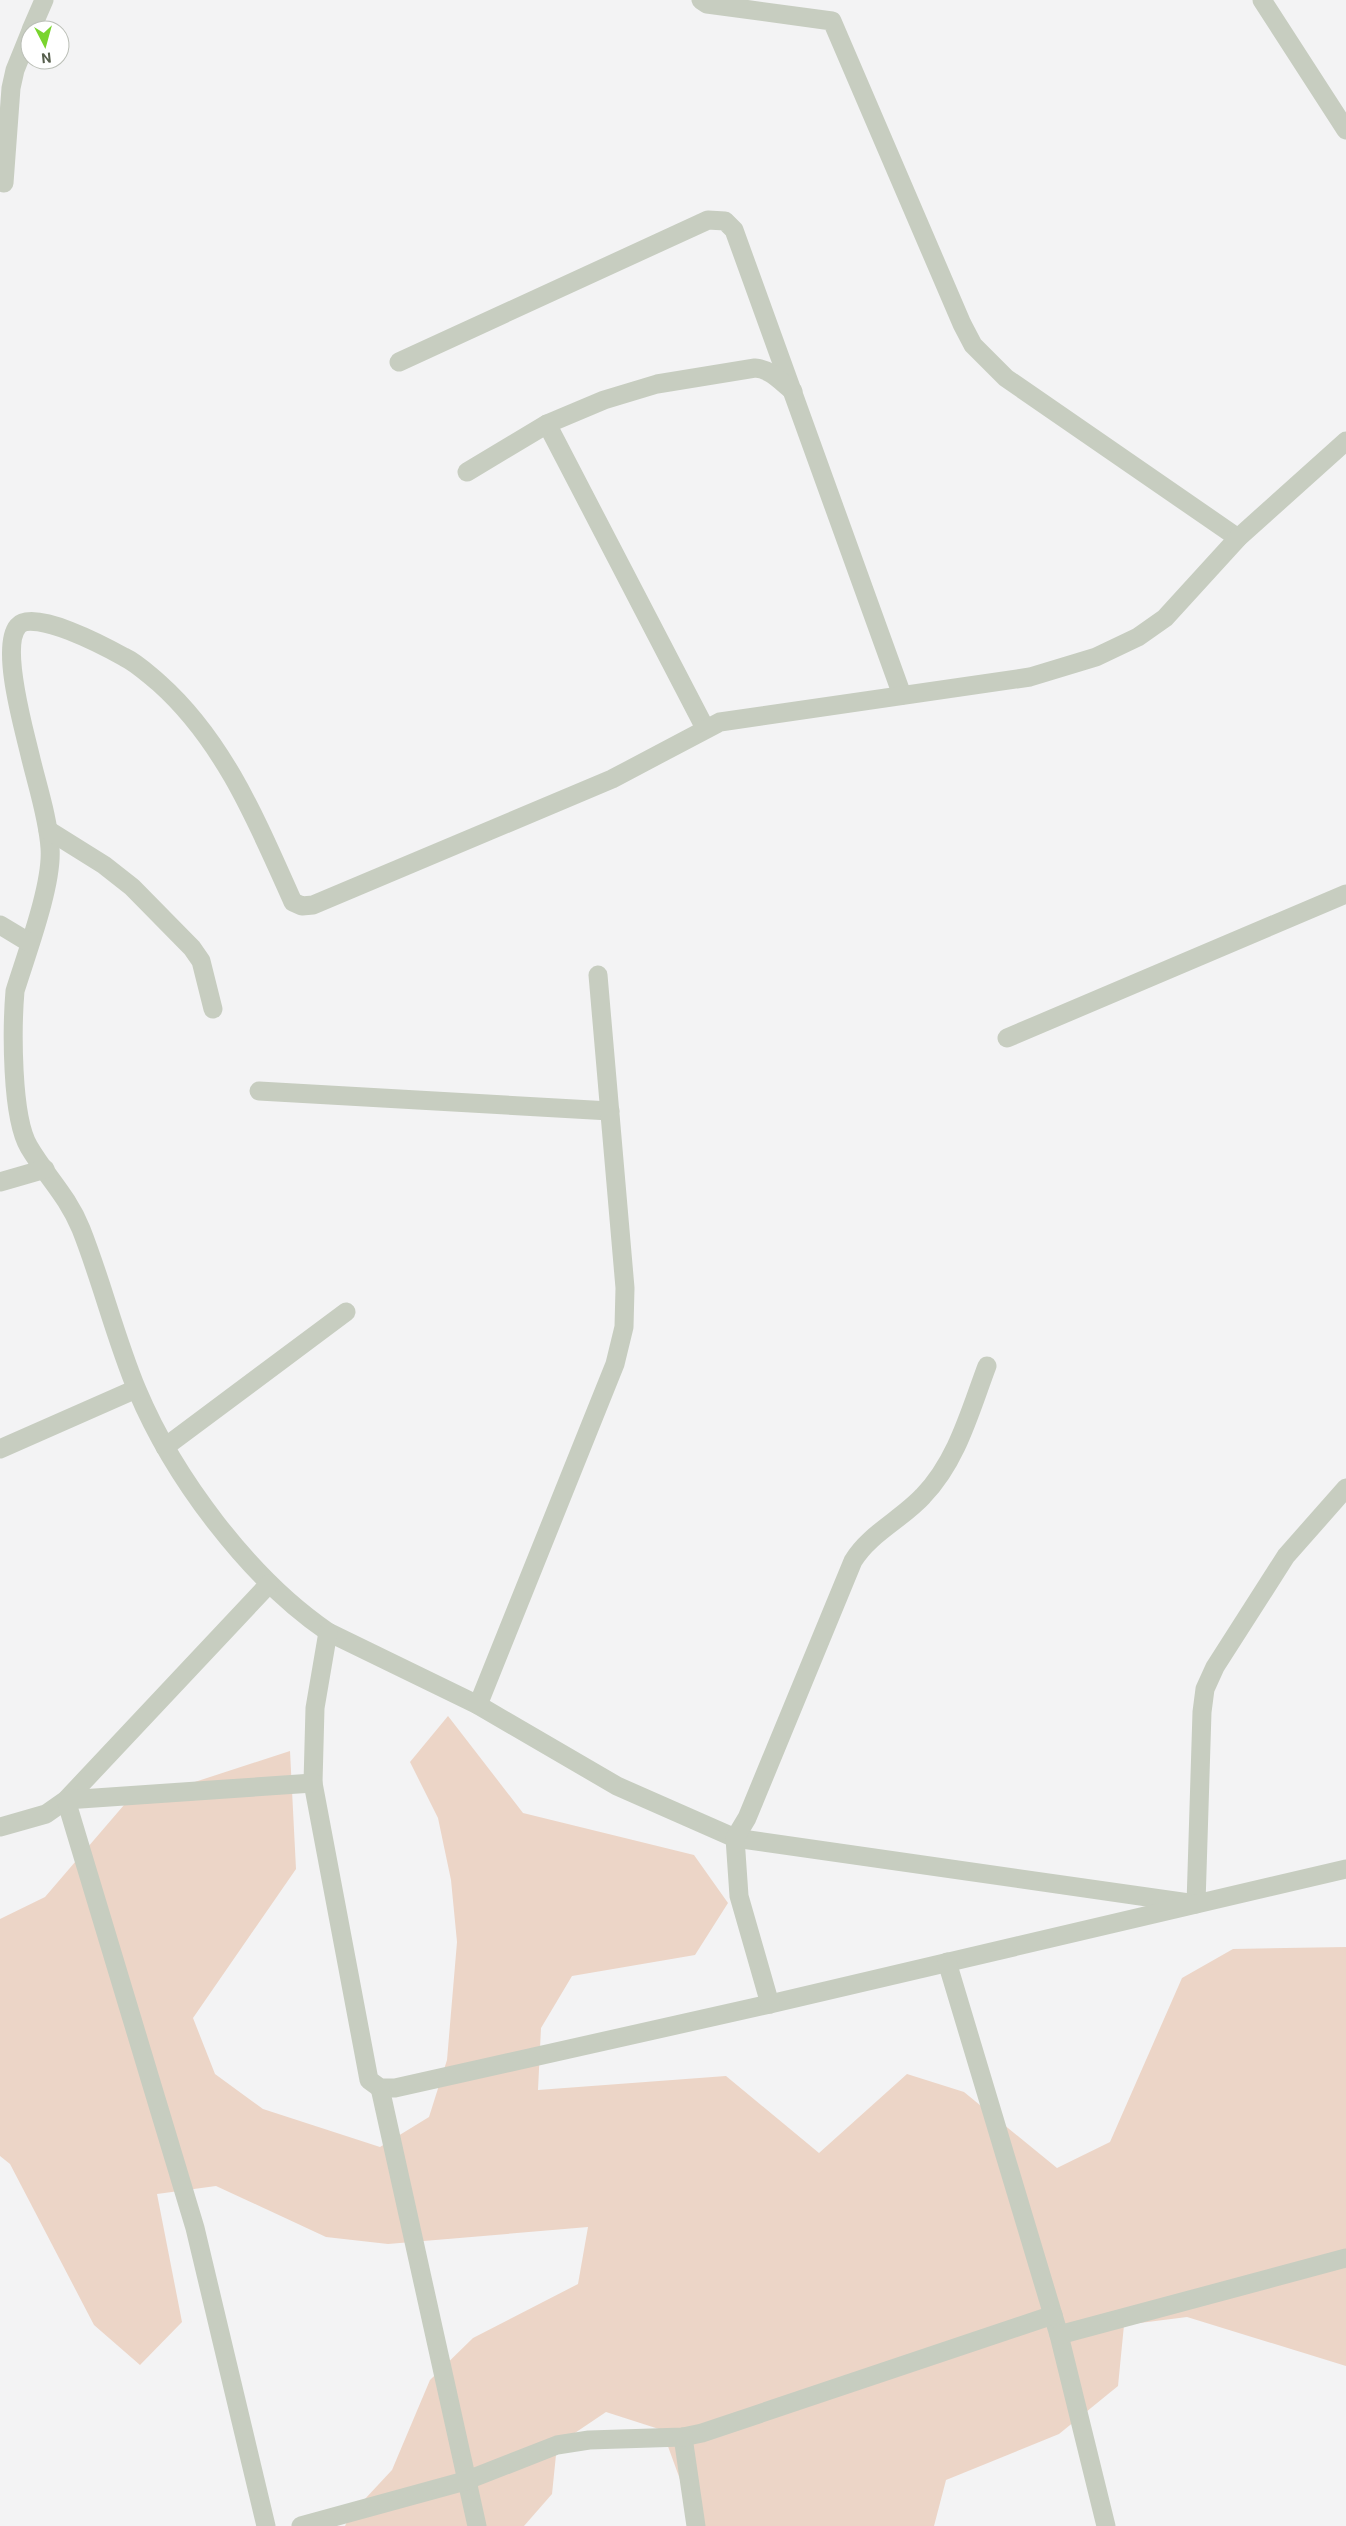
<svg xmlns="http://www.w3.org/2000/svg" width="1346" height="2526" viewBox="0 0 1346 2526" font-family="Roboto,sans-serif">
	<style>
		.green { fill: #ecd5c7 }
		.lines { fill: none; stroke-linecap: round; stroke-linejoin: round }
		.street { stroke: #c7cdc0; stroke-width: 19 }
	</style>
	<rect width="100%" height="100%" fill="#f3f3f4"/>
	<!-- green -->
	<polygon class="green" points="448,1716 523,1813 694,1855 728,1903 695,1955 572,1976 541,2028 538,2090 726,2076 819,2153 907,2074 964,2092 1057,2168 1110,2142 1182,1978 1233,1949 1346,1947 1346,2366 1187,2317 1124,2325 1118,2386 1059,2434 946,2480 934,2526 697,2526 662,2430 606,2412 557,2445 552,2494 524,2526 345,2526 350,2515 392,2470 430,2380 473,2338 578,2284 588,2227 388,2244 326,2237 216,2186 157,2194 182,2322 140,2365 94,2325 10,2164 0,2156 0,1919 45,1897 124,1805 290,1751 296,1869 193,2018 215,2074 263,2109 380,2147 429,2117 447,2060 457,1942 451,1880 438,1818 410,1762"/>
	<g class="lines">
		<!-- street -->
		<g class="street">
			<polyline points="701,0 707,4 832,21 962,324 973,345 1006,378 1238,538"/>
			<polyline points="1262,0 1346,130"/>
			<polyline points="31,30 44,0"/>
			<polyline points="4,183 11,88 15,70 30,33"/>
			<polyline points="399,362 708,220 725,221 734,230 902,695"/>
			<polyline points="547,424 705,728"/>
			<path d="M1346,441L1238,538L1165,618L1138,637L1096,657L1030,677L720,722L612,779L313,905L302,906L293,902C258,824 225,742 159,683C148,674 137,663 124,657C106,647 33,608 18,626C0,647 24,729 30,755C37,785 48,817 50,848C53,884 26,955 15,991C12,1027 11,1117 29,1147C46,1176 67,1195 81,1229C102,1282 115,1337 137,1390C174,1478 249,1578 328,1632L478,1705L617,1786L735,1838L1196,1904L1202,1712L1205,1689L1215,1667L1286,1556L1346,1488"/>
			<path d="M467,472L547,424L604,400L657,384L755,368C771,369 781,382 793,391"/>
			<polyline points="48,830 104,865 132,887 192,948 201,961 213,1009"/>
			<polyline points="0,925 30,943"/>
			<polyline points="1007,1038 1346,894"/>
			<polyline points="259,1091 610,1111"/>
			<polyline points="0,1182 45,1169"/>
			<polyline points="165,1447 346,1312"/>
			<polyline points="0,1449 136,1389"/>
			<polyline points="328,1632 315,1708 313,1783 369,2080 380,2088 395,2088 770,2004 1346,1869"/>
			<polyline points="478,1705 615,1364 624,1327 625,1288 598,975"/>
			<polyline points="0,1827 46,1814 66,1800 269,1584"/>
			<polyline points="947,1962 1059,2335 1106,2526"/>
			<path d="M770,2004L739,1896L735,1838L747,1818L853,1561C869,1534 902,1519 923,1496C957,1461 970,1411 987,1366"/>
			<polyline points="380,2088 477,2526"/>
			<polyline points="1059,2335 1346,2258"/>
			<polyline points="683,2437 696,2526"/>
			<polyline points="266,2526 195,2228 66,1800 313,1783"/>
			<polyline points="301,2526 465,2481 557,2445 589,2440 683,2437 702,2433 1053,2315"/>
		</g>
	</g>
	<!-- north arrow -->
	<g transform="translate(45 45) rotate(174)"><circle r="24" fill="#ffffff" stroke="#bbbfb7"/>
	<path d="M0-4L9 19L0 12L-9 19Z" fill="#79d42e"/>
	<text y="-8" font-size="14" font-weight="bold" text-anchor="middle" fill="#565e4c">N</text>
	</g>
</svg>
